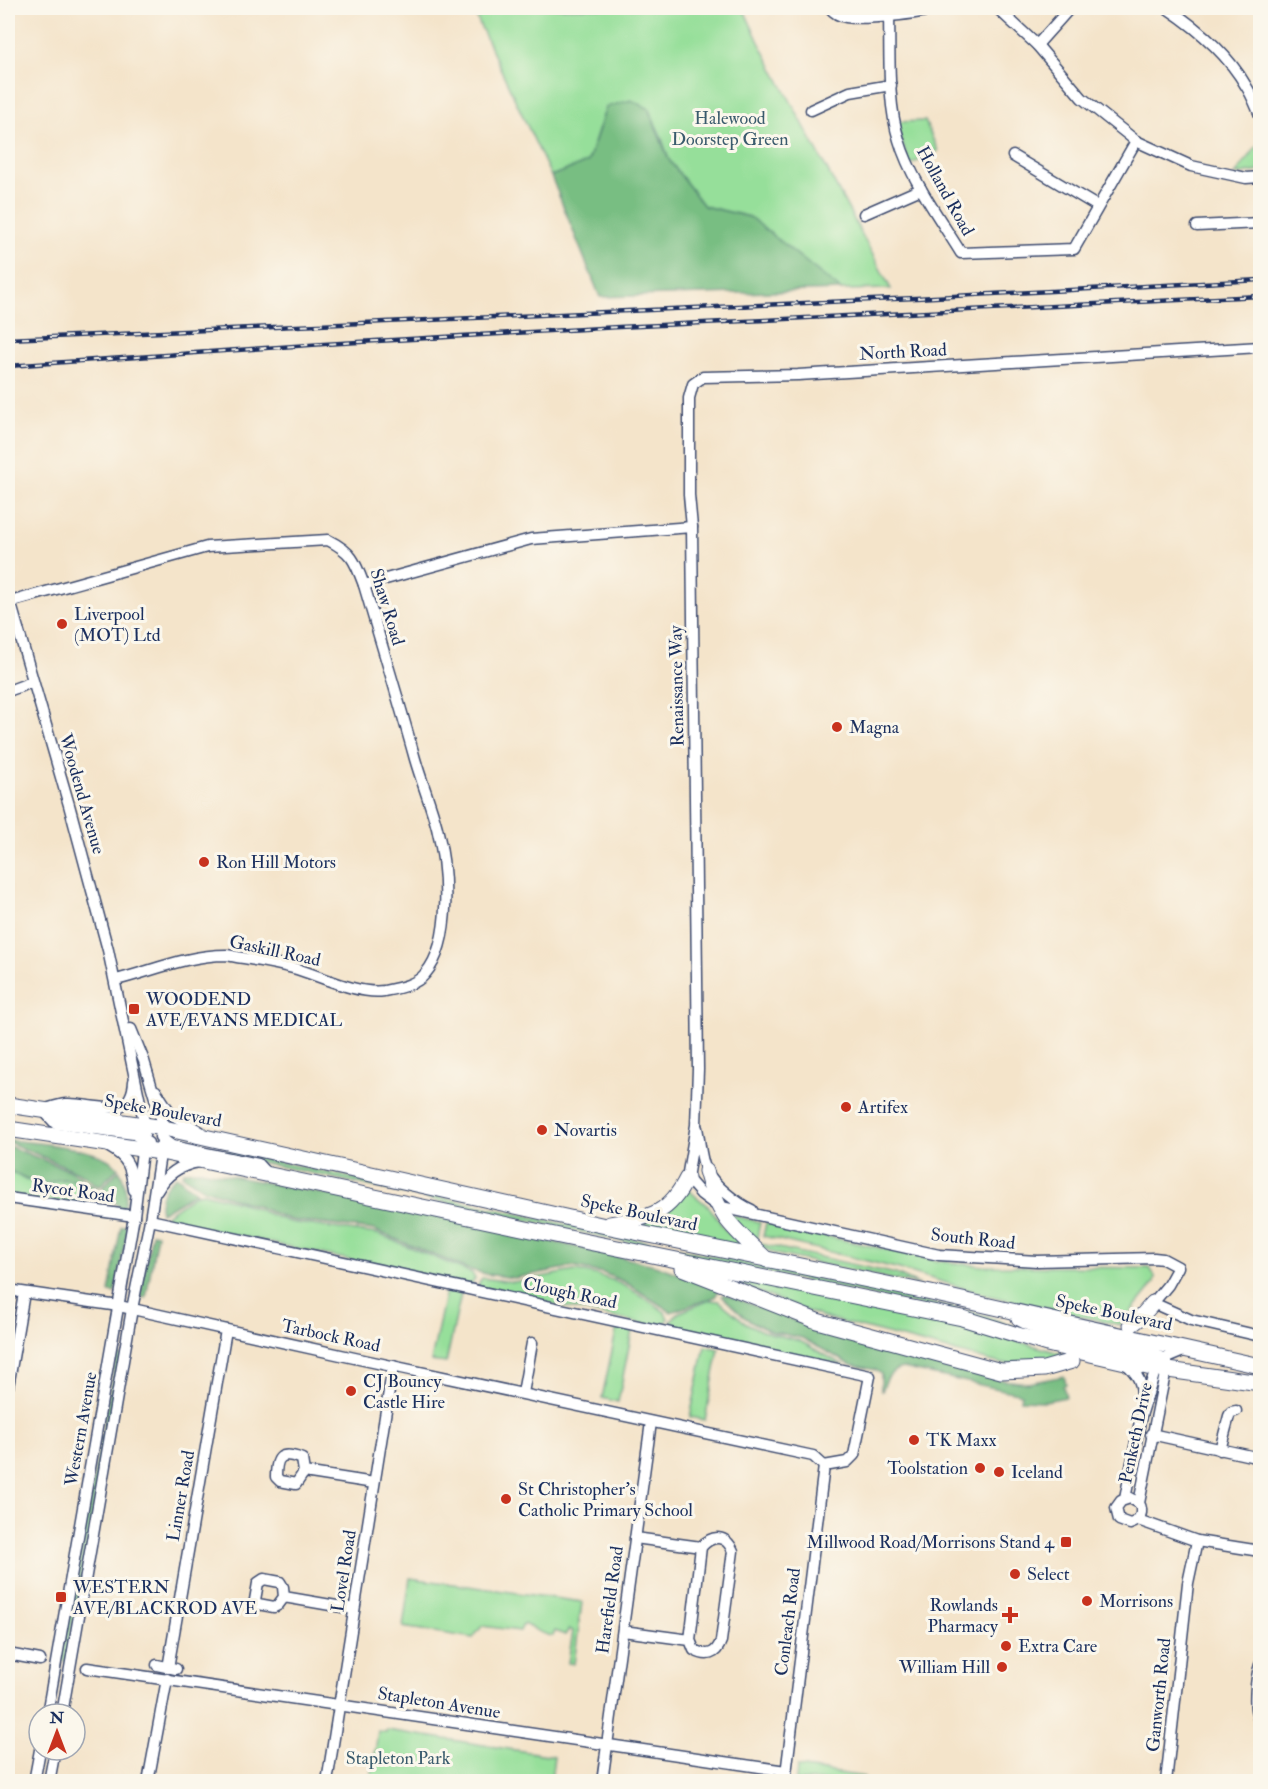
<svg xmlns="http://www.w3.org/2000/svg" width="1268" height="1789" viewBox="0 0 1268 1789" font-family="'IM FELL Double Pica',serif">
	<style>
		.green { fill: #96df9a; stroke: #58877c; stroke-width: 1.5 }
		.forest { fill: #78be82; stroke: #4a7670; stroke-width: 1.5 }
		.lines { fill: none; stroke-linecap: round; stroke-linejoin: round }
		.minor-casing { stroke: #3c4a6e; stroke-width: 13 }
		.highway-casing { stroke: #3c4a6e; stroke-width: 17 }
		.minor { stroke: #fff; stroke-width: 10 }
		.highway { stroke: #fff; stroke-width: 15 }
		.rail-casing { stroke: #1b2f5e; stroke-width: 4.5 }
		.rail { stroke: #fbf7ec; stroke-width: 2; stroke-dasharray: 7; stroke-linecap: butt }
		.poi-dot { fill: #c8321e; stroke: #fbf7ec; stroke-width: 2 }
		.labels { text-anchor: middle; dominant-baseline: central; stroke-width: 6; stroke-linejoin: round; paint-order: stroke }
		.park-label { font-size: 18px; fill: #3a5b6d; stroke: #fbf7ec }
		.street-label { font-size: 18px; fill: #1b2f5e; stroke: #fbf7ec }
		.poi-label { font-size: 18px; fill: #1b2f5e; stroke: #fbf7ec; text-anchor: start }
	</style>
	<rect width="100%" height="100%" fill="#fbf7ec"/>
	<filter id="ink" filterUnits="userSpaceOnUse"><feTurbulence type="fractalNoise" baseFrequency=".0167" numOctaves="2"/><feDisplacementMap in="SourceGraphic" scale="12" xChannelSelector="R" yChannelSelector="G"/><feConvolveMatrix kernelMatrix="1 2 1 2 8 2 1 2 1" color-interpolation-filters="sRGB"/></filter>
	<filter id="wash" filterUnits="userSpaceOnUse"><feTurbulence type="fractalNoise" baseFrequency=".008" numOctaves="4" result="noise"/><feDisplacementMap in="SourceGraphic" scale="24" xChannelSelector="R" yChannelSelector="G"/><feGaussianBlur stdDeviation="1.35" result="paint"/><feColorMatrix in="noise" values="0 0 0 0 0 0 0 0 0 0 0 0 0 0 0 0 0 1.4 0 .05"/><feComposite in="paint" operator="in"/></filter>
	<g filter="url(#wash)">
		<rect width="100%" height="100%" fill="#f4e4ca"/>
		<!-- green -->
		<g class="green">
			<polygon points="472,8 743,8 759,42 891,289 841,290 769,238 750,217 704,206 669,160 661,136 648,108 606,107 588,162 551,176"/>
			<polygon points="925,121 938,151 910,165 895,122"/>
			<polygon points="1260,142 1260,171 1235,175"/>
			<polygon points="177,1140 977,1313 1033,1333 939,1310 178,1144"/>
			<path d="M8,1170C19,1177 35,1185 49,1183C52,1183 55,1180 58,1180C73,1177 83,1185 93,1194L83,1206L8,1195Z"/>
			<polygon points="686,1188 710,1208 726,1231 743,1246 757,1254 634,1227"/>
			<polygon points="204,1193 242,1203 289,1222 378,1234 472,1273 475,1279 470,1286 165,1220 166,1215 196,1194"/>
			<polygon points="722,1213 760,1222 756,1243 896,1274 920,1285 776,1254 749,1241"/>
			<polygon points="766,1223 939,1261 983,1266 1150,1268 1155,1277 1154,1283 1120,1325 990,1296 896,1268 763,1236"/>
			<polygon points="694,1267 957,1324 1070,1356 1058,1361 1002,1364 822,1317"/>
			<path d="M574,1271C609,1273 637,1292 665,1312L668,1319L662,1328L479,1288L478,1285L482,1278L514,1282Z"/>
			<polygon points="446,1290 461,1294 446,1363 431,1361"/>
			<polygon points="710,1300 719,1301 746,1323 762,1331 800,1341 845,1366 671,1329 670,1322 678,1313"/>
			<polygon points="617,1327 632,1331 618,1402 602,1398"/>
			<polygon points="705,1346 719,1349 705,1420 690,1417"/>
			<polygon points="117,1355 121,1356 66,1661 60,1660"/>
			<path d="M410,1578L582,1602L574,1664L568,1663L573,1631L569,1629L565,1635L555,1631L553,1636C543,1635 533,1628 523,1624L520,1631L482,1626L473,1638L403,1627Z"/>
			<polygon points="387,1730 554,1756 551,1781 371,1781 378,1731 386,1732"/>
			<polygon points="797,1767 864,1777 864,1781 796,1781"/>
		</g>
		<!-- forest -->
		<g class="forest">
			<polygon points="631,100 648,108 669,160 704,206 750,217 841,290 600,297 551,176 588,162 606,107"/>
			<path d="M8,1140C33,1143 104,1147 118,1168L99,1187L83,1175L69,1168L8,1142Z"/>
			<path d="M8,1146L71,1171L97,1189L93,1194C83,1185 73,1177 58,1180C53,1181 50,1184 44,1183C31,1182 19,1176 8,1170Z"/>
			<path d="M119,1170C125,1180 129,1198 123,1209L119,1207L102,1188Z"/>
			<polygon points="200,1170 429,1214 585,1249 655,1265 719,1289 715,1297 671,1312 625,1282 603,1273 572,1267 514,1278 486,1274 467,1269 374,1230 290,1220 254,1205 204,1189 182,1175 184,1171"/>
			<path d="M176,1176L196,1192L161,1213C157,1198 165,1185 176,1176Z"/>
			<polygon points="121,1226 128,1226 115,1293 109,1292"/>
			<polygon points="152,1233 157,1234 146,1298 140,1297"/>
			<path d="M724,1294L822,1331L946,1367L1001,1380L1028,1383L1064,1376L1066,1384L1063,1386L1066,1397L1045,1401L1021,1400L1022,1394L903,1368C890,1370 886,1379 882,1391H881V1374L876,1370L851,1365L802,1338L770,1331L756,1324L744,1317L722,1296Z"/>
		</g>
	</g>
	<g filter="url(#ink)">
		<g class="lines">
			<!-- minor casing -->
			<g class="minor-casing">
				<g id="minor">
					<path d="M830,8C834,13 839,16 846,17C865,20 919,14 937,8"/>
					<polyline points="997,8 1037,45 1082,98 1136,141 1191,166 1246,178 1260,177"/>
					<path d="M1167,8C1197,28 1228,54 1246,86C1252,95 1256,106 1260,115"/>
					<path d="M889,15C890,54 887,102 899,140C910,178 940,219 961,253L1074,249L1136,141"/>
					<polyline points="1037,45 1070,8"/>
					<polyline points="811,110 850,92 891,85"/>
					<polyline points="1013,156 1097,206"/>
					<polyline points="864,214 921,189"/>
					<polyline points="1197,226 1260,223"/>
					<polyline points="692,527 689,495 689,398 693,384 703,377 798,375 1260,347"/>
					<polyline points="364,585 531,539 692,527 698,1069 696,1125 687,1178 701,1194 717,1206 939,1255 1037,1261 1154,1258 1163,1259 1178,1267 1168,1285 1153,1303 1191,1320 1260,1336"/>
					<polyline points="8,594 69,805 108,950 145,1126 134,1216 47,1714"/>
					<path d="M10,602L207,547L328,540C352,552 355,561 364,585C381,643 399,701 415,759C422,783 431,805 437,828C447,867 453,942 425,974C416,985 399,988 384,991C357,995 319,975 293,968C271,962 248,959 226,955C188,955 152,971 116,980"/>
					<polyline points="8,691 32,682"/>
					<path d="M134,1081C132,1124 91,1102 66,1104C58,1105 50,1108 43,1110L56,1124L134,1134L148,1143"/>
					<polyline points="156,1091 171,1114 201,1132"/>
					<path d="M697,1128C700,1141 700,1158 706,1170C714,1185 736,1203 752,1210"/>
					<polyline points="160,1137 172,1146 258,1164 267,1174"/>
					<path d="M109,1147C129,1158 131,1168 134,1190"/>
					<path d="M157,1191C166,1174 180,1165 199,1162"/>
					<polyline points="8,1198 134,1216"/>
					<polyline points="150,1220 870,1376 854,1455 847,1462 824,1466"/>
					<polyline points="8,1290 119,1306 359,1359 813,1456 824,1466"/>
					<path d="M1125,1363C1138,1374 1143,1383 1142,1401"/>
					<polyline points="8,1387 24,1293"/>
					<polyline points="523,1393 532,1343"/>
					<polyline points="1151,1434 1260,1458"/>
					<polyline points="1220,1450 1229,1416 1231,1412 1236,1411"/>
					<path d="M304,1472L302,1459C281,1451 276,1456 276,1477L280,1481L296,1484L304,1472L374,1483"/>
					<polyline points="1125,1499 1141,1416 1156,1368 1162,1360 1186,1350"/>
					<path d="M1139,1503L1130,1498L1121,1501L1116,1508L1119,1520L1130,1524C1140,1521 1144,1512 1139,1503L1166,1369"/>
					<polyline points="1138,1520 1197,1541 1260,1551"/>
					<polyline points="635,1538 701,1547"/>
					<polyline points="284,1597 278,1605 274,1607 258,1604 255,1600 258,1583 264,1579 280,1582 283,1587 284,1597 354,1609"/>
					<path d="M623,1631L690,1640L701,1547C713,1534 726,1535 733,1551L721,1641C716,1655 707,1657 694,1650L690,1640"/>
					<polyline points="8,1654 40,1660"/>
					<polyline points="157,1665 176,1669"/>
					<path d="M1260,1665C1256,1676 1252,1711 1260,1721"/>
					<polyline points="87,1668 786,1771"/>
					<polyline points="168,1668 226,1330"/>
					<polyline points="62,1714 132,1309 150,1220 164,1128 144,1061 131,1029"/>
					<polyline points="34,1782 40,1750"/>
					<polyline points="49,1782 55,1750"/>
					<polyline points="148,1782 167,1679"/>
					<polyline points="327,1782 393,1366"/>
					<polyline points="602,1782 651,1422"/>
					<polyline points="785,1782 824,1466"/>
					<polyline points="1166,1782 1188,1583 1197,1541"/>
				</g>
			</g>
			<!-- highway casing -->
			<g class="highway-casing">
				<g id="highway">
					<polyline points="8,1105 164,1128 601,1225 931,1293 1260,1366"/>
					<polyline points="8,1129 161,1152 588,1242 962,1318 1047,1344 1147,1367 1260,1383"/>
					<path d="M706,1171C718,1218 733,1228 767,1260"/>
					<path d="M610,1224C649,1217 668,1216 687,1178"/>
					<polyline points="682,1268 817,1321 1001,1371 1044,1369 1072,1361"/>
					<path d="M1019,1318C1049,1334 1084,1340 1117,1348C1133,1351 1148,1353 1162,1360L1166,1369"/>
					<polyline points="1131,1325 1139,1319 1153,1303"/>
				</g>
			</g>
			<!-- minor -->
			<use href="#minor" class="minor"/>
			<!-- highway -->
			<use href="#highway" class="highway"/>
			<!-- rail casing -->
			<g class="rail-casing">
				<g id="rail">
					<polyline points="8,339 916,298 1260,280"/>
					<polyline points="8,366 324,344 619,327 1260,296"/>
				</g>
			</g>
			<!-- rail -->
			<use href="#rail" class="rail"/>
		</g>
	</g>
	<!-- markers -->
	<g class="poi-dot">
		<circle cx="62" cy="624" r="6"/>
		<circle cx="837" cy="727" r="6"/>
		<circle cx="204" cy="862" r="6"/>
		<rect x="128" y="1003" width="12" height="12" rx="3"/>
		<circle cx="846" cy="1107" r="6"/>
		<circle cx="542" cy="1130" r="6"/>
		<circle cx="351" cy="1391" r="6"/>
		<circle cx="914" cy="1440" r="6"/>
		<circle cx="980" cy="1468" r="6"/>
		<circle cx="999" cy="1472" r="6"/>
		<circle cx="506" cy="1499" r="6"/>
		<rect x="1060" y="1536" width="12" height="12" rx="3"/>
		<circle cx="1015" cy="1574" r="6"/>
		<rect x="55" y="1591" width="12" height="12" rx="3"/>
		<circle cx="1087" cy="1601" r="6"/>
		<path d="M1007 1606h6v6h6v6h-6v6h-6v-6h-6v-6h6z"/>
		<circle cx="1006" cy="1646" r="6"/>
		<circle cx="1002" cy="1667" r="6"/>
	</g>
	<g class="labels">
		<!-- park labels -->
		<g class="park-label">
			<text x="730" y="118">Halewood<tspan x="730" dy="21">Doorstep Green</tspan></text>
			<text x="398" y="1758">Stapleton Park</text>
		</g>
		<!-- street labels -->
		<g class="street-label">
			<text transform="translate(945 191) rotate(61)">Holland Road</text>
			<text transform="translate(903 352) rotate(-3)">North Road</text>
			<text transform="translate(387 607) rotate(73)">Shaw Road</text>
			<text transform="translate(677 686) rotate(-91)">Renaissance Way</text>
			<text transform="translate(82 794) rotate(74)">Woodend Avenue</text>
			<text transform="translate(275 951) rotate(12)">Gaskill Road</text>
			<text transform="translate(163 1111) rotate(10)">Speke Boulevard</text>
			<text transform="translate(73 1191) rotate(8)">Rycot Road</text>
			<text transform="translate(639 1213) rotate(12)">Speke Boulevard</text>
			<text transform="translate(973 1239) rotate(6)">South Road</text>
			<text transform="translate(570 1293) rotate(12)">Clough Road</text>
			<text transform="translate(1114 1313) rotate(12)">Speke Boulevard</text>
			<text transform="translate(331 1336) rotate(12)">Tarbock Road</text>
			<text transform="translate(81 1429) rotate(-80)">Western Avenue</text>
			<text transform="translate(1136 1433) rotate(-78)">Penketh Drive</text>
			<text transform="translate(181 1496) rotate(-80)">Linner Road</text>
			<text transform="translate(344 1571) rotate(-81)">Lovel Road</text>
			<text transform="translate(610 1600) rotate(-82)">Harefield Road</text>
			<text transform="translate(788 1622) rotate(-83)">Conleach Road</text>
			<text transform="translate(1159 1695) rotate(-84)">Ganworth Road</text>
			<text transform="translate(439 1703) rotate(9)">Stapleton Avenue</text>
		</g>
		<!-- poi labels -->
		<g class="poi-label">
			<text x="74" y="614">Liverpool<tspan x="74" dy="21">(MOT) Ltd</tspan></text>
			<text x="849" y="727">Magna</text>
			<text x="216" y="862">Ron Hill Motors</text>
			<text x="146" y="999">WOODEND<tspan x="146" dy="21">AVE/EVANS MEDICAL</tspan></text>
			<text x="858" y="1107">Artifex</text>
			<text x="554" y="1130">Novartis</text>
			<text x="363" y="1381">CJ Bouncy<tspan x="363" dy="21">Castle Hire</tspan></text>
			<text x="926" y="1440">TK Maxx</text>
			<text x="968" y="1468" text-anchor="end">Toolstation</text>
			<text x="1011" y="1472">Iceland</text>
			<text x="518" y="1489">St Christopher's<tspan x="518" dy="21">Catholic Primary School</tspan></text>
			<text x="1054" y="1542" text-anchor="end">Millwood Road/Morrisons Stand 4</text>
			<text x="1027" y="1574">Select</text>
			<text x="73" y="1587">WESTERN<tspan x="73" dy="21">AVE/BLACKROD AVE</tspan></text>
			<text x="1099" y="1601">Morrisons</text>
			<text x="998" y="1605" text-anchor="end">Rowlands<tspan x="998" dy="21">Pharmacy</tspan></text>
			<text x="1018" y="1646">Extra Care</text>
			<text x="990" y="1667" text-anchor="end">William Hill</text>
		</g>
	</g>
	<!-- margin -->
	<rect width="1268" height="1789" fill="none" stroke="#fbf7ec" stroke-width="30"/>
	<!-- north arrow -->
	<g transform="translate(57 1732)"><circle r="28" fill="#fbf7ec" stroke="#a1a7b3" stroke-width="1.5"/>
	<path d="M0-4.5L10 22L0 15L-10 22Z" fill="#c8321e"/>
	<text y="-9" font-size="16" font-weight="bold" text-anchor="middle" fill="#1b2f5e">N</text>
	</g>
</svg>
